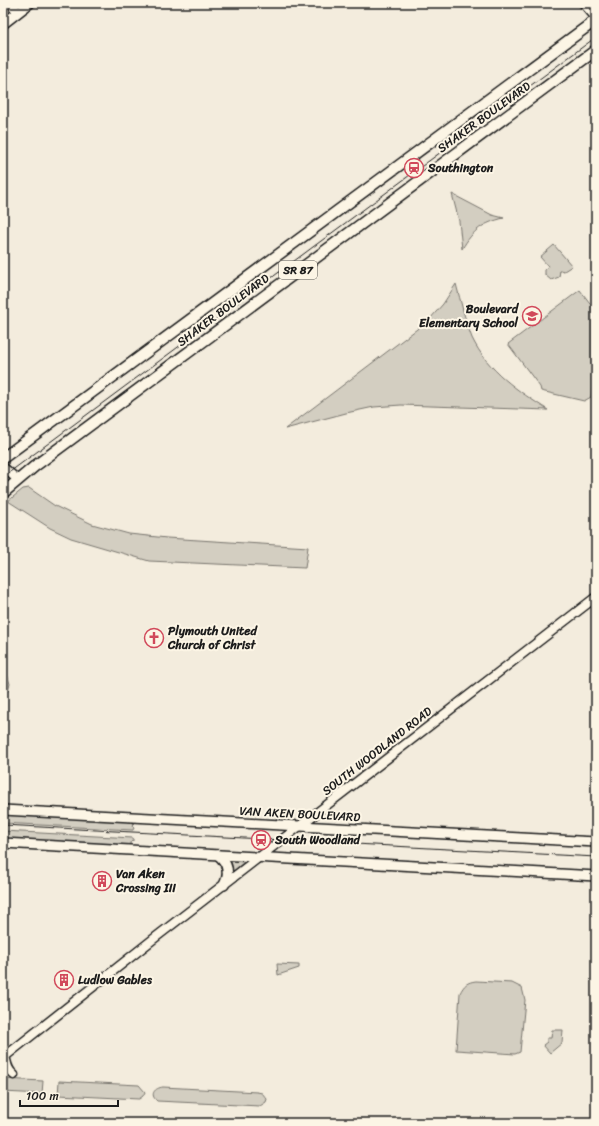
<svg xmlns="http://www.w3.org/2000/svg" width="599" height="1126" viewBox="0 0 599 1126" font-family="Sriracha,sans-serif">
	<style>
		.green { fill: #d3cec1; stroke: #78756e }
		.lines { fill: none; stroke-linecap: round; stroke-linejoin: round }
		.tertiary-casing { stroke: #1c1c1c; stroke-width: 11 }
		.secondary-casing { stroke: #1c1c1c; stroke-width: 12 }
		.primary-casing { stroke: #1c1c1c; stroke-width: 13 }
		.tertiary { stroke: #fcf5e5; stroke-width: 8 }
		.secondary { stroke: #fcf5e5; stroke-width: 9 }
		.primary { stroke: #fcf5e5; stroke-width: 10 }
		.tram { stroke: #1c1c1c; stroke-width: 1 }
		.labels { text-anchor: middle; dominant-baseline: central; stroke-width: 4; stroke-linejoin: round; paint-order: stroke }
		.shield { fill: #fcf5e5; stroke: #5f5d58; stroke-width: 1 }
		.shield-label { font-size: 11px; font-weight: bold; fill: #1c1c1c }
		.street-label { font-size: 12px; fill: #1c1c1c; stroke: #fcf5e5 }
		.poi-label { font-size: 12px; font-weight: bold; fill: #1c1c1c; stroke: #fcf5e5; text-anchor: start }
	</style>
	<rect width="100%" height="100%" fill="#f3ecdd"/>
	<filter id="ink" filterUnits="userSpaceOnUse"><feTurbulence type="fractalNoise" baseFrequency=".025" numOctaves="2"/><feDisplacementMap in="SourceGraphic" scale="8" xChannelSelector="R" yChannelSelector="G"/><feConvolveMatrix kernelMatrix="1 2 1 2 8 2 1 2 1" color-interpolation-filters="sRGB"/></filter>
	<g filter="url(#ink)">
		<!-- green -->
		<g class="green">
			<polygon points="7,3 30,3 3,24 3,6"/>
			<path d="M452,194L492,215L504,218C483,223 473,230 462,249L459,221Z"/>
			<polygon points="554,245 572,266 564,271 560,270 559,277 551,280 545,275 545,270 548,266 540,257"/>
			<path d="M456,284C461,302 465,321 472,338C488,371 518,391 548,410L401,405L374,407L346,413L285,429L429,320L443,304Z"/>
			<polygon points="580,290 596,311 596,345 595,346 596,347 596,366 591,397 584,401 541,391 540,387 508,344"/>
			<polygon points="29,488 55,506 92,524 129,534 167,538 308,547 305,568 149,561 71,538 50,528 8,501 23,489"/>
			<polygon points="3,657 7,661 7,674 10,684 8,691 3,693"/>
			<polygon points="3,813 134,820 135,822 132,825 134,828 133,830 3,823"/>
			<polygon points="3,831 133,838 133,841 126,847 3,840"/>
			<polygon points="228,860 243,861 244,862 232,872"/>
			<polygon points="277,964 299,965 299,968 278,975"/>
			<path d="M476,981L512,983L522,988L525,1000L520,1052L515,1054L456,1050L460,993C464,985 467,982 476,981Z"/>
			<polygon points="552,1030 563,1030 562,1043 550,1053 543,1045 547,1042 547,1038 551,1038"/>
			<polygon points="3,1079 43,1081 42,1094 3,1092"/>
			<polygon points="59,1081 139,1085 145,1092 143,1096 139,1099 58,1095"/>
			<path d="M163,1087L257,1092L262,1093L267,1099L266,1102L260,1106L157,1101C149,1094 155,1088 163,1087Z"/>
		</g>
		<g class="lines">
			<!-- tertiary casing -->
			<g class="tertiary-casing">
				<g id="tertiary">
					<polyline points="583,3 596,18"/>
					<polyline points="3,467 18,480"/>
					<path d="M5,1056C7,1063 7,1070 14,1075"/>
					<polyline points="3,1058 156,937 596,597"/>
				</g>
			</g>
			<!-- secondary casing -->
			<g class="secondary-casing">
				<g id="secondary">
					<polyline points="11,3 18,12"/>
					<polyline points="3,24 30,3"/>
					<polyline points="3,810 596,842"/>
					<polyline points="3,843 596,876"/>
					<path d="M218,855C228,863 230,873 224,885"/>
				</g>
			</g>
			<!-- primary casing -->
			<g class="primary-casing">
				<g id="primary">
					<polyline points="3,458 596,20"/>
					<polyline points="3,493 35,466 596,50"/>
				</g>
			</g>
			<!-- tertiary -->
			<use href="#tertiary" class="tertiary"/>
			<!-- secondary -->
			<use href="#secondary" class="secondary"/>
			<!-- primary -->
			<use href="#primary" class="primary"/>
			<!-- tram -->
			<g class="tram">
				<polyline points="3,477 596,37"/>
				<polyline points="3,825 596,857"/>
			</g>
		</g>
	</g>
	<!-- icons -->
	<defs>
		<g id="station-ring" transform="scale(1)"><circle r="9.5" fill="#fcf5e5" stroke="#d1495b" stroke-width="1.5"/><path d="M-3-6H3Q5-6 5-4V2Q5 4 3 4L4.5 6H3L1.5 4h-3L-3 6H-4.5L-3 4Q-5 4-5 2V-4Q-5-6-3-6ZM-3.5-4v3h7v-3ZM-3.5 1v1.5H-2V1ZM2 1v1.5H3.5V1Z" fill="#d1495b"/></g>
		<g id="school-ring" transform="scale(1)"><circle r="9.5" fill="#fcf5e5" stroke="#d1495b" stroke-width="1.5"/><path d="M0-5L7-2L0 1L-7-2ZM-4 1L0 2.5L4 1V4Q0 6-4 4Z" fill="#d1495b"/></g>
		<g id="church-ring" transform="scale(1)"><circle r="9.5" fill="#fcf5e5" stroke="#d1495b" stroke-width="1.5"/><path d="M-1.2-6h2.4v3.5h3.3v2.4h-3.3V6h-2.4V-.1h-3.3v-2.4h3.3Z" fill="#d1495b"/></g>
		<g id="building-ring" transform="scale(1)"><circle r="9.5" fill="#fcf5e5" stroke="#d1495b" stroke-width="1.5"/><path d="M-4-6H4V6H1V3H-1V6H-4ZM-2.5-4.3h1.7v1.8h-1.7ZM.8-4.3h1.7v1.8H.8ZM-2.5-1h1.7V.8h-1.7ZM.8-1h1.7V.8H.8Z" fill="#d1495b"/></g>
	</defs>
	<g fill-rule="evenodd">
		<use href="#station-ring" x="414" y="168"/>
		<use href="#school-ring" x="532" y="316"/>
		<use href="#church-ring" x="154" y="638"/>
		<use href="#station-ring" x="261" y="840"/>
		<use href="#building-ring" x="102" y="881"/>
		<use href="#building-ring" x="64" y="980"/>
	</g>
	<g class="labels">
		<!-- shield labels -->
		<rect class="shield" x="279" y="261" width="38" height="18" rx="3"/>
		<g class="shield-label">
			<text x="298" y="270">SR 87</text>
		</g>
		<!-- street labels -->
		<g class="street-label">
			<text transform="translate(484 117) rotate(-36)">SHAKER BOULEVARD</text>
			<text transform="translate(223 310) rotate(-37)">SHAKER BOULEVARD</text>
			<text transform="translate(377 751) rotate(-38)">SOUTH WOODLAND ROAD</text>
			<text transform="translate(300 814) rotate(3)">VAN AKEN BOULEVARD</text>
		</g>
		<!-- poi labels -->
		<g class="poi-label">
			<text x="428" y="168">Southington</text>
			<text x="518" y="309" text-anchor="end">Boulevard<tspan x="518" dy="14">Elementary School</tspan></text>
			<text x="168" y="631">Plymouth United<tspan x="168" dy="14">Church of Christ</tspan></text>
			<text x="275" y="840">South Woodland</text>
			<text x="116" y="874">Van Aken<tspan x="116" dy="14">Crossing III</tspan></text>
			<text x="78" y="980">Ludlow Gables</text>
		</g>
	</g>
	<!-- margin -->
	<rect width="599" height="1126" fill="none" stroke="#fcf5e5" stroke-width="16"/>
	<rect x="8" y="8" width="583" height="1110" fill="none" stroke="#1c1c1c" stroke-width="1.5" filter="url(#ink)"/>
	<!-- scale -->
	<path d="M20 1100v6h98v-6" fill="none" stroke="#1c1c1c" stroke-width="2"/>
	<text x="26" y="1100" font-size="12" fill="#1c1c1c" stroke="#fcf5e5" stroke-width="3" paint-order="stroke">100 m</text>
</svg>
